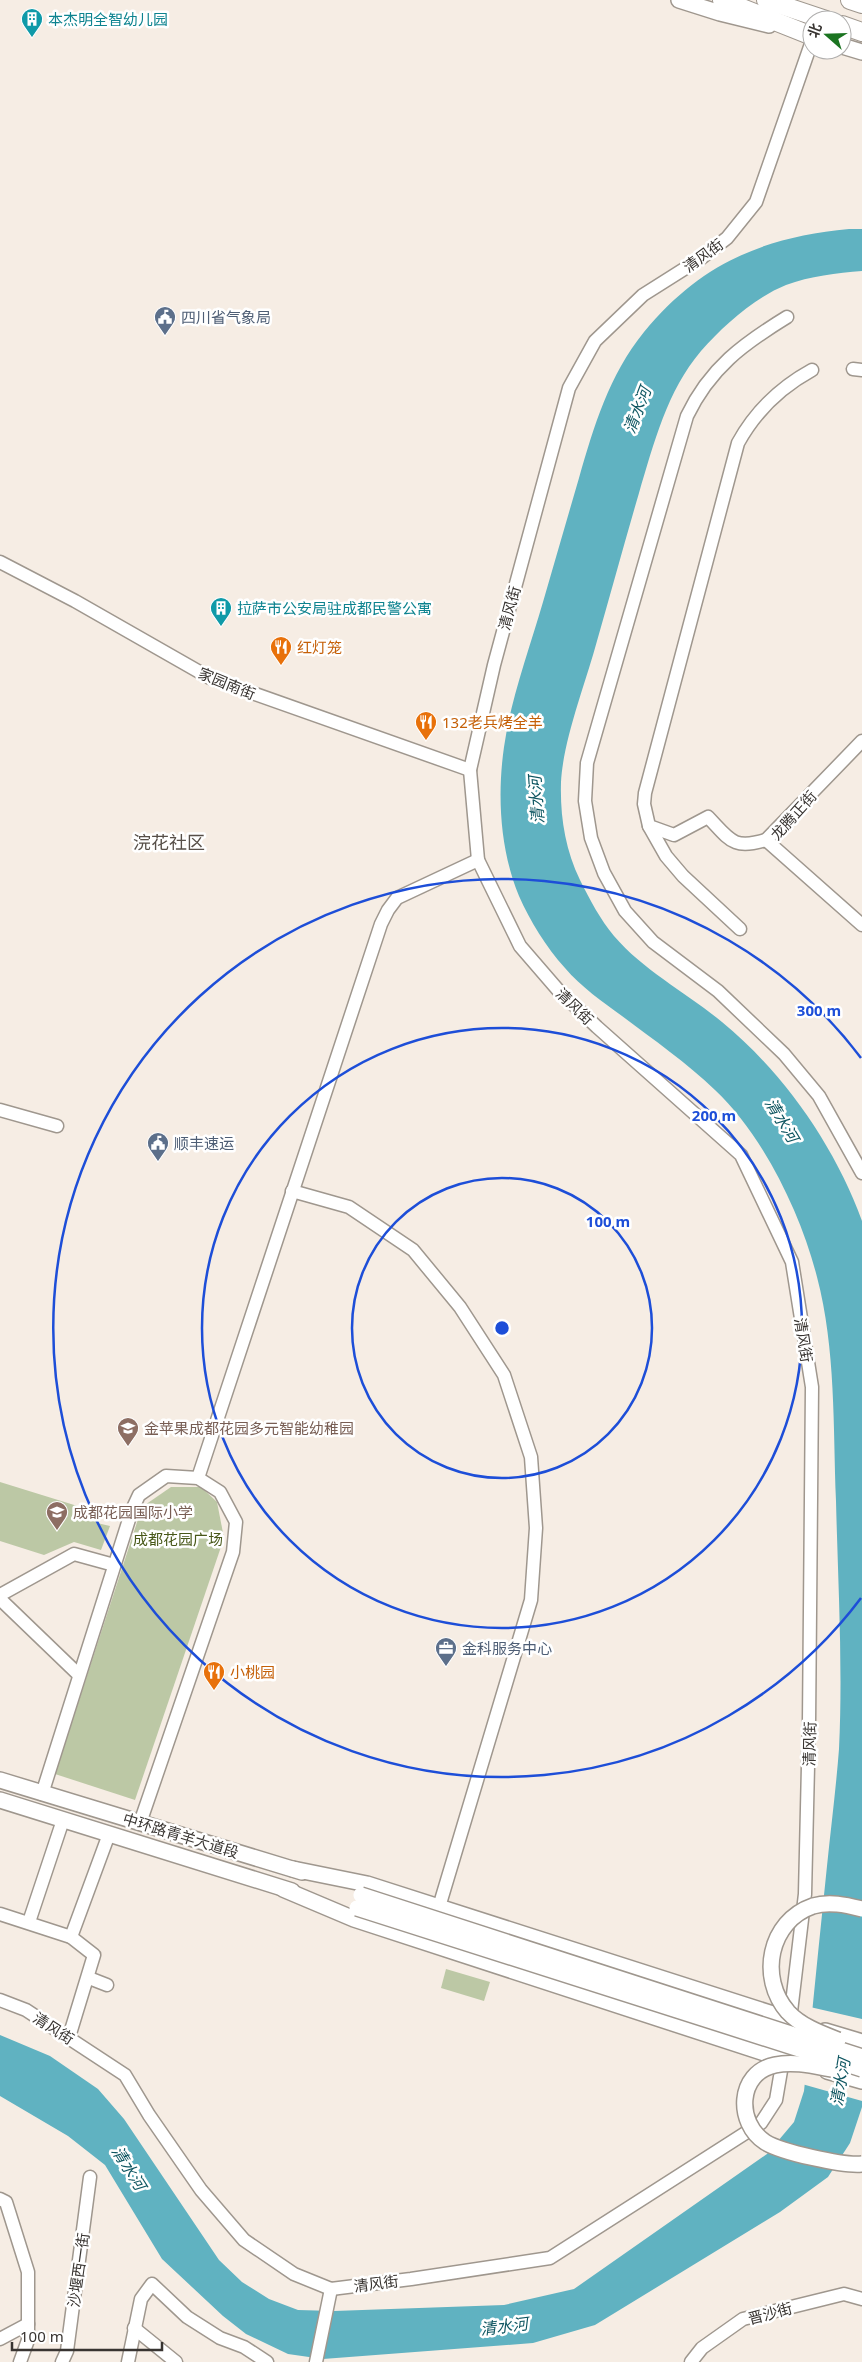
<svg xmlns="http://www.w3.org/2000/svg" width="862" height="2362" viewBox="0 0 862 2362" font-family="'Noto Sans','Noto Sans SC',sans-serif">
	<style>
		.green { fill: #bcc8a5 }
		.water { fill: #60b2c1 }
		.pier { fill: #f6ede4 }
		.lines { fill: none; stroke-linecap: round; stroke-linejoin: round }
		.minor-casing { stroke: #9f978e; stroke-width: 15 }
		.major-casing { stroke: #9f978e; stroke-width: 18 }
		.highway-casing { stroke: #9f978e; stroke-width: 20 }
		.minor { stroke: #fff; stroke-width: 12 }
		.major { stroke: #fff; stroke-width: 15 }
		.highway { stroke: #fff; stroke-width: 18 }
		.major-bridge-casing { stroke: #9f978e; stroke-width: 18; stroke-linecap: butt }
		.major-bridge { stroke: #fff; stroke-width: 15 }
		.ring { fill: none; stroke: #1d4ed8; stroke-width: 2.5 }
		.labels { text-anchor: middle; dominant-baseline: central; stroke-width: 5; stroke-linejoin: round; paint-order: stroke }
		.culture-label { font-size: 15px; fill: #0d838f; stroke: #fff; text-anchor: start }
		.street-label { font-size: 15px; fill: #383431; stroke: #fff }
		.service-label { font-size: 15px; fill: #4e5e75; stroke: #fff; text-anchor: start }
		.food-label { font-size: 15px; fill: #c56008; stroke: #fff; text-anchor: start }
		.education-label { font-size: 15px; fill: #785e54; stroke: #fff; text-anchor: start }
		.park-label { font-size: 15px; fill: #485819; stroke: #fff }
		.water-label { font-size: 16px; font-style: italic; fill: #105762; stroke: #fff }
		.quarter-label { font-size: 18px; fill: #574f48; stroke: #fff }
		.centre { fill: #1d4ed8; stroke: #fff; stroke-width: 2.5 }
		.ring-label { font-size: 15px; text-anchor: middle; font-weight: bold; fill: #1d4ed8; stroke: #fff; stroke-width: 5; stroke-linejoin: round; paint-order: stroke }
	</style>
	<rect width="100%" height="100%" fill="#f6ede4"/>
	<!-- green -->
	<g class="green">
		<polygon points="0,1482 100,1513 97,1523 110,1526 101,1550 74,1542 44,1555 0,1541"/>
		<polygon points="171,1487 201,1487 217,1502 224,1538 135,1800 55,1774 142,1507"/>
		<polygon points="446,1969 490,1982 484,2001 441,1988"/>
	</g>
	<!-- water -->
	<path class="water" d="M849,229H862V271C837,273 810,276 786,285C754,298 723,326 701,351C667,391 654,443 639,493C624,544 610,596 595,648C584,687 563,742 561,782C560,816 565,849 580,880C590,900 600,919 614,936C644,971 687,993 722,1022C783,1072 835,1146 862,1221V2107L850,2143L828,2177L780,2212L595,2325L533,2343L323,2359L288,2354L246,2334L223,2316L162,2259L105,2165L68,2136L0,2096V2035L50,2056L98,2089L124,2119L219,2260L242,2282L269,2299L298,2310L334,2311L504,2305L574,2289L767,2154L794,2122L804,2091C812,2016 819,1941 827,1866C831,1827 836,1788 839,1749C843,1666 838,1584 836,1501C833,1427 836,1349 817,1277C801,1214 763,1135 715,1090C687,1063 654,1040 622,1016C603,1002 581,987 565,968C546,947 530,921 519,896C500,850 497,796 504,747C511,698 529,650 543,602C555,561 567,519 579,478C594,426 609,375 644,332C700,264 763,237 849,229Z"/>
	<!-- pier -->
	<polygon class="pier" points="810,2007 862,2019 862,2101 802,2084"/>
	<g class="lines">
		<!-- minor casing -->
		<g class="minor-casing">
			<g id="minor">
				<path d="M787,317C743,344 710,368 687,416L587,763L585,801L591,838L604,873L625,911L653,942L718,991L784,1054L819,1096L862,1173"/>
				<polyline points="853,369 862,370"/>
				<polyline points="0,562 75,601 210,678 470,770"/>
				<polyline points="862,741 766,840 862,925"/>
				<polyline points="649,826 666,856 683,876 740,929"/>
				<path d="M766,840C733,850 730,840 708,817L674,835L649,826L644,804L645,793L738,443C755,412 781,387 812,370"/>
				<polyline points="0,1110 57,1126"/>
				<polyline points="292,1191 349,1207 413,1250 460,1307 504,1375 531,1457 536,1528 531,1600 439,1907"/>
				<polyline points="198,1478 381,924 388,910 397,898 478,860"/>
				<polyline points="0,1595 74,1554 114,1565"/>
				<polyline points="0,1599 79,1675"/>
				<polyline points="42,1794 132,1510 139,1495 166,1476 198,1478 220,1492 236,1522 233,1552 140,1823"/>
				<polyline points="0,1914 71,1937 94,1955 69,2037"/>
				<polyline points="29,1922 63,1820"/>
				<polyline points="71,1937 109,1834"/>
				<polyline points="89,1978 107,1985"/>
				<polyline points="0,2000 26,2010 125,2075 149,2115 201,2190 244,2240 294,2274 331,2289 411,2279 550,2258 761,2123 776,2100 783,2059"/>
				<polyline points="790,2020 805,1894 809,1723 812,1387 792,1262 741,1155 597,1027 558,990 520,946 478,860 470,770 494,665 569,388 595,341 643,295 700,259 727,238 756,202 812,41"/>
				<polyline points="0,2199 6,2202 28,2272 28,2340 20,2362"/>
				<polyline points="134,2328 176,2362"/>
				<polyline points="0,2339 28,2324"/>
				<polyline points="62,2362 67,2351 90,2177"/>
				<polyline points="128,2362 141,2299 152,2284 187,2317 220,2338 244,2347 267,2362"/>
				<polyline points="316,2362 331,2289"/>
				<polyline points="691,2362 702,2348 743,2319 844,2294 862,2299"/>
			</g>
		</g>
		<!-- major casing -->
		<g class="major-casing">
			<g id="major">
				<polyline points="679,0 720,13 769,25"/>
				<polyline points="842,46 862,52"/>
				<polyline points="0,1780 302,1872"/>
				<polyline points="0,1800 292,1891"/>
				<polyline points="293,1869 367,1884 801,2023"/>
				<polyline points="283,1889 354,1919 795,2063"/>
				<polyline points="825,2031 862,2042"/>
				<polyline points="827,2071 862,2081"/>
			</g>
		</g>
		<!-- highway casing -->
		<g class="highway-casing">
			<g id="highway">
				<polyline points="722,0 812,36"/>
				<polyline points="766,0 826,20"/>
				<polyline points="850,0 862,4"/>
				<polyline points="842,25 862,32"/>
			</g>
		</g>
		<!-- minor -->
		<use href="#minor" class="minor"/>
		<!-- major -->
		<use href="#major" class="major"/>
		<!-- highway -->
		<use href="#highway" class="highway"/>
		<!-- major-bridge casing -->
		<g class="major-bridge-casing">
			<g id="major-bridge">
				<polyline points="361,1895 862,2057"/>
				<polyline points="357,1908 862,2069"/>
				<path d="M838,2040C820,2033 801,2026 788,2012C758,1978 769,1921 813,1906C829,1901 846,1905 862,1909"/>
				<path d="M843,2071C821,2068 797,2060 775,2065C737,2073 736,2123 765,2142C781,2152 843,2166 862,2164"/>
			</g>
		</g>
		<!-- major-bridge -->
		<use href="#major-bridge" class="major-bridge"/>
	</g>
	<!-- distance rings -->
	<g class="ring">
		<circle cx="502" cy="1328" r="150"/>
		<circle cx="502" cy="1328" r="300"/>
		<path d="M861 1598A449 449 0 1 1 861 1058"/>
	</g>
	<!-- icons -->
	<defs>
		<g id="building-pin" transform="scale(1.125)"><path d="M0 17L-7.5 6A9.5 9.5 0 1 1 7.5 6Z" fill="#0f9aa8" stroke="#fff"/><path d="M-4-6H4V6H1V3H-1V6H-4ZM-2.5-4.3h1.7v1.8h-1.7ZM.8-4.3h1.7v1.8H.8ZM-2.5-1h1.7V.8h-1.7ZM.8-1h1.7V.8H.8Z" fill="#fff"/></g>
		<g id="civic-pin" transform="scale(1.125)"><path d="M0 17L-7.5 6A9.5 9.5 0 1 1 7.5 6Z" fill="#5c6f8a" stroke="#fff"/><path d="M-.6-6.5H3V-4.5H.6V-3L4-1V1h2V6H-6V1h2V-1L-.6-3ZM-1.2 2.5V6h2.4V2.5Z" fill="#fff"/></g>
		<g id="restaurant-pin" transform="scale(1.125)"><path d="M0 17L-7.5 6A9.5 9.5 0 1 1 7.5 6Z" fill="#e8710a" stroke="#fff"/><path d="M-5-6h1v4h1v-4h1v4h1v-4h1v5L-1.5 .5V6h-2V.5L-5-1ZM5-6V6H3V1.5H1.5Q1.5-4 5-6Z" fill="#fff"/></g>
		<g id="school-pin" transform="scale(1.125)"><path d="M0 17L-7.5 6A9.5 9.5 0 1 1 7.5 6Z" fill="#8d6e63" stroke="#fff"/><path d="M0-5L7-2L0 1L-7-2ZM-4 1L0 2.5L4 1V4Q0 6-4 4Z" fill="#fff"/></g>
		<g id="office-pin" transform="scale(1.125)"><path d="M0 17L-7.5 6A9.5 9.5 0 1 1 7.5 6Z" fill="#5c6f8a" stroke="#fff"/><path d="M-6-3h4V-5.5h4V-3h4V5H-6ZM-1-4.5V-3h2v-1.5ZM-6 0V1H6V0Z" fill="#fff"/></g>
	</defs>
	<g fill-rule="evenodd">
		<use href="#building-pin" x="32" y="19"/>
		<use href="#civic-pin" x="165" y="317"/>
		<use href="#building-pin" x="221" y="608"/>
		<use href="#restaurant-pin" x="281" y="647"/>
		<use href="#restaurant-pin" x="426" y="722"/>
		<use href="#civic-pin" x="158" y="1143"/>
		<use href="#school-pin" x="128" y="1428"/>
		<use href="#school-pin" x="57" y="1512"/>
		<use href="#office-pin" x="446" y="1648"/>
		<use href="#restaurant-pin" x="214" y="1672"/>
	</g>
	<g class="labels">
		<!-- culture labels -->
		<g class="culture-label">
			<text x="48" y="19">本杰明全智幼儿园</text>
			<text x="237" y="608">拉萨市公安局驻成都民警公寓</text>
		</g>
		<!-- street labels -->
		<g class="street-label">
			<text transform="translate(703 255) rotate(-36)">清风街</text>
			<text transform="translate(509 608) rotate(-75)">清风街</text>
			<text transform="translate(227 683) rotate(22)">家园南街</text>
			<text transform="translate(793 815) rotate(-48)">龙腾正街</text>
			<text transform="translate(575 1006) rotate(44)">清风街</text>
			<text transform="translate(804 1340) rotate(81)">清风街</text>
			<text transform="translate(809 1744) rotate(-89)">清风街</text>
			<text transform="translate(181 1835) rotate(17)">中环路青羊大道段</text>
			<text transform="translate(54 2028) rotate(33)">清风街</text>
			<text transform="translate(78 2270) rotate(-82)">沙堰西一街</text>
			<text transform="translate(376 2283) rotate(-7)">清风街</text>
			<text transform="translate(770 2313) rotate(-15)">晋沙街</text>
		</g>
		<!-- service labels -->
		<g class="service-label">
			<text x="181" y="317">四川省气象局</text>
			<text x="174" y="1143">顺丰速运</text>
			<text x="462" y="1648">金科服务中心</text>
		</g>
		<!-- food labels -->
		<g class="food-label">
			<text x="297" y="647">红灯笼</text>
			<text x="442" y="722">132老兵烤全羊</text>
			<text x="230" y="1672">小桃园</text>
		</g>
		<!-- education labels -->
		<g class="education-label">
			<text x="144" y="1428">金苹果成都花园多元智能幼稚园</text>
			<text x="73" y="1512">成都花园国际小学</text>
		</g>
		<!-- park labels -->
		<g class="park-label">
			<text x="178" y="1539">成都花园广场</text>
		</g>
		<!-- water labels -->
		<g class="water-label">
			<text transform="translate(637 410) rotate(-69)">清水河</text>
			<text transform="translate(536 800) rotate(-94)">清水河</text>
			<text transform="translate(782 1120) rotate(59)">清水河</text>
			<text transform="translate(840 2082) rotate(-80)">清水河</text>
			<text transform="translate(129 2168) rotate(58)">清水河</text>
			<text transform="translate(504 2326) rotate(-7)">清水河</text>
		</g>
		<!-- quarter labels -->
		<g class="quarter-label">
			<text x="169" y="842">浣花社区</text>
		</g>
	</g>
	<circle cx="502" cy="1328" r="8" class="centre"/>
	<g class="ring-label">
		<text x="819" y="1016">300 m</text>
		<text x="714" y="1121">200 m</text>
		<text x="608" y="1227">100 m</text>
	</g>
	<!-- north arrow -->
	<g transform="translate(827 35) rotate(290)"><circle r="24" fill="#ffffff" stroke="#afaead"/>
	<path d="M0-4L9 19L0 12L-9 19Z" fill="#1b7421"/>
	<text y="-8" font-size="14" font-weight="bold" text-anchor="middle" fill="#383431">北</text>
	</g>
	<!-- scale -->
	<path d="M12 2342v8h150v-8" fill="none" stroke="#383431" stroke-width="2.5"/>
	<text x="20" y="2342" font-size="15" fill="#383431" stroke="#ffffff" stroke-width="4" paint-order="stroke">100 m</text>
</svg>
